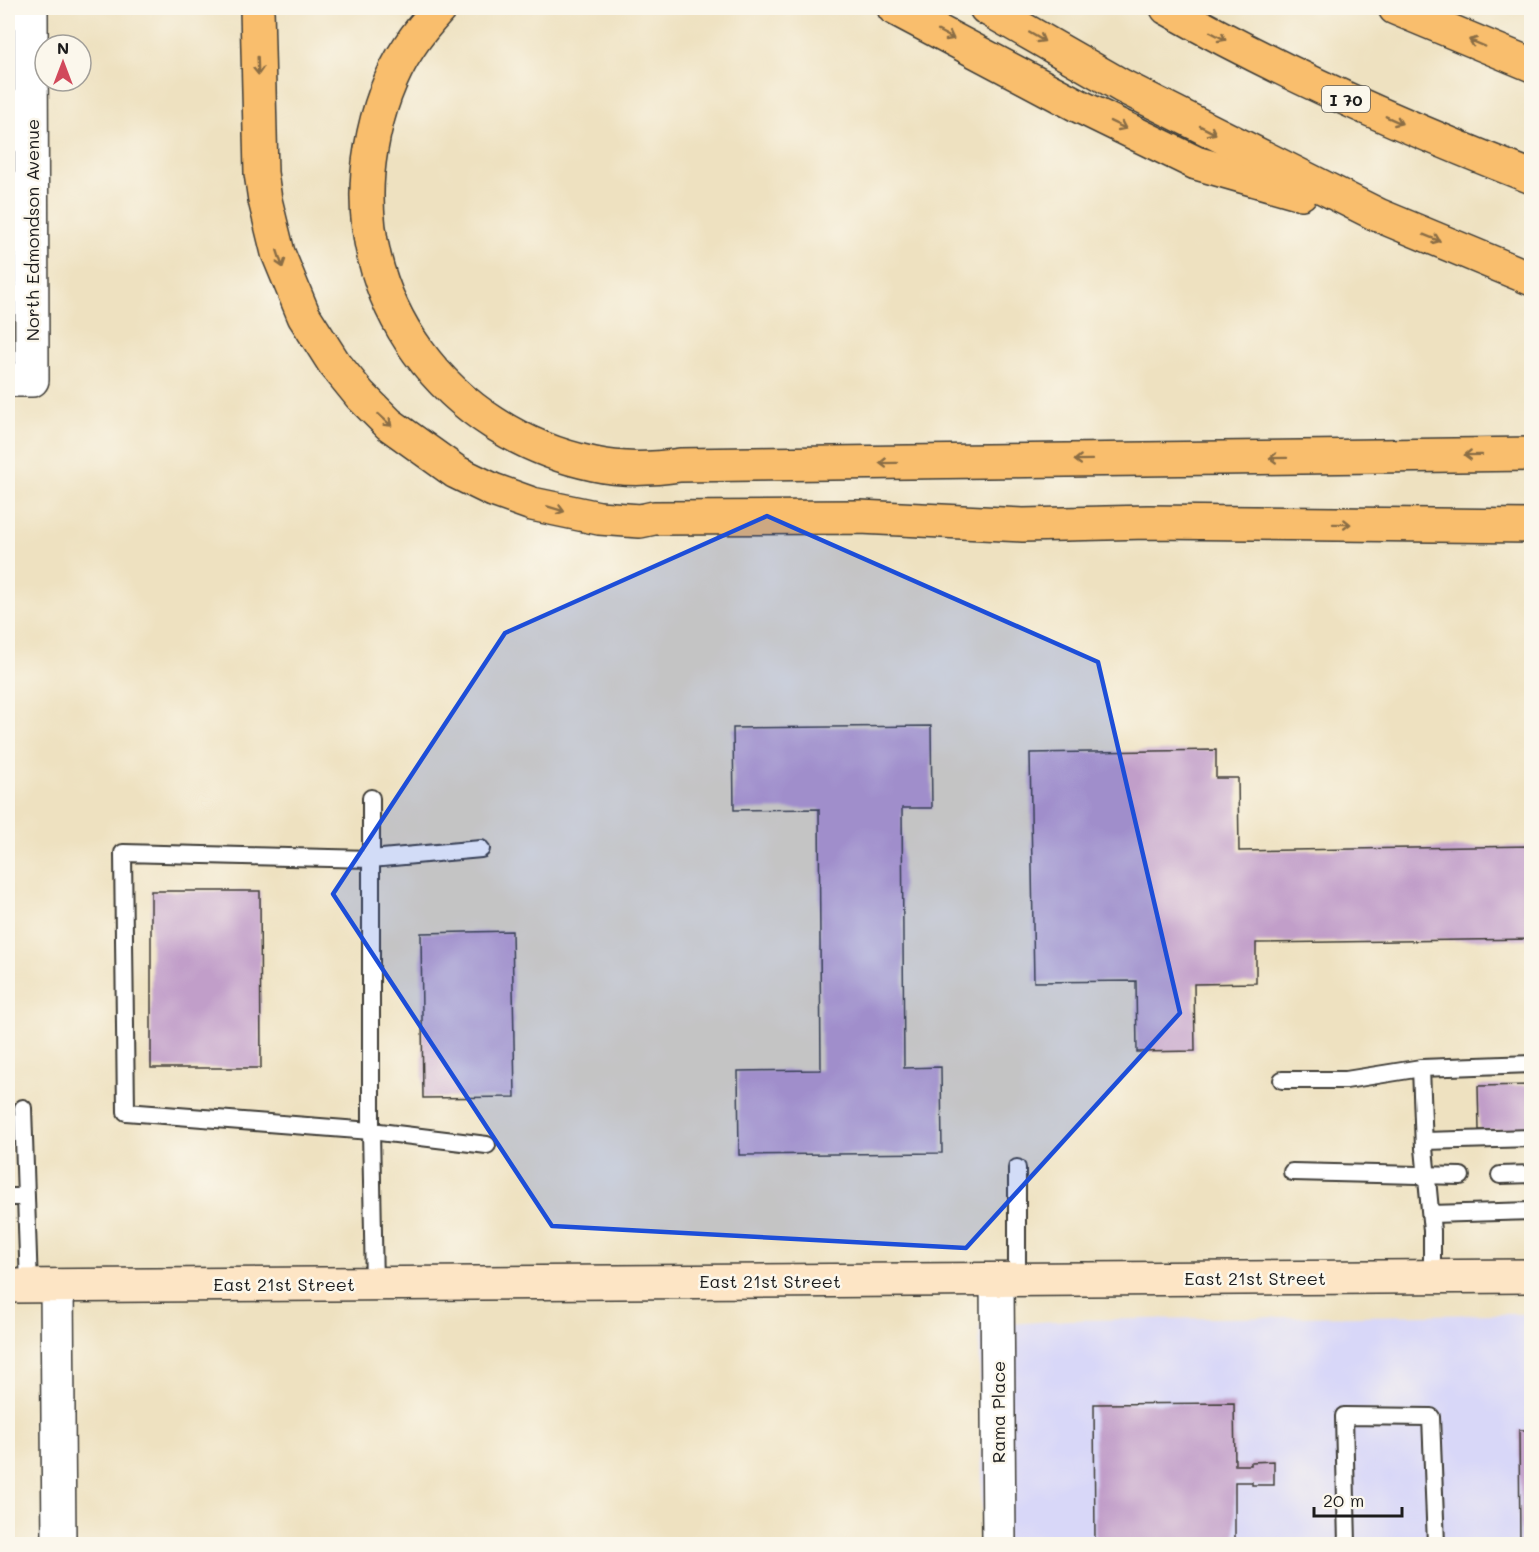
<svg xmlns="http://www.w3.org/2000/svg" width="1539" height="1552" viewBox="0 0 1539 1552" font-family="Mali,sans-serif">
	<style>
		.built { fill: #d8d7f8 }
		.building { fill: #c19ec9 }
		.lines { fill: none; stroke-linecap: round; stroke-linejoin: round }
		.lane-casing { stroke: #3c3a35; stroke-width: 20 }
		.street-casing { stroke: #3c3a35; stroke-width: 36 }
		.secondary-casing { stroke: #3c3a35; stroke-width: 36 }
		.highway-casing { stroke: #3c3a35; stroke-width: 36 }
		.lane { stroke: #fff; stroke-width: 16 }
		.street { stroke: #fff; stroke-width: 33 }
		.secondary { stroke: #fde5c5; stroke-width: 33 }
		.highway { stroke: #f9be6d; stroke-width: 33 }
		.oneway { stroke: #8a6d44 }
		.marked { fill: #1d4ed8; fill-opacity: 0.2; stroke: #1d4ed8; stroke-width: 4.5; stroke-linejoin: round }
		.labels { text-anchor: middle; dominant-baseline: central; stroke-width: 5; stroke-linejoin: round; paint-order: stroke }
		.shield { fill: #fbf7ec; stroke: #5f5e5a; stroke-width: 1.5 }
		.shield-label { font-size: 16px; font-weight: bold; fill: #1c1c1c }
		.street-label { font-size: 18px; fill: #1c1c1c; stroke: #fbf7ec }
	</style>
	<rect width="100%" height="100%" fill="#fbf7ec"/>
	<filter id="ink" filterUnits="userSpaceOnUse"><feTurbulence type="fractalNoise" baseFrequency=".0167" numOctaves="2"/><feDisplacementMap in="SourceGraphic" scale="12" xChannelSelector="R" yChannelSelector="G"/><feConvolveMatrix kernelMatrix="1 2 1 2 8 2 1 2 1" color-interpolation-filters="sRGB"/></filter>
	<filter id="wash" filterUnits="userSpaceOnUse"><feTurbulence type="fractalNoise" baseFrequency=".008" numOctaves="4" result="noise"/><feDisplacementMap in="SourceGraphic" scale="24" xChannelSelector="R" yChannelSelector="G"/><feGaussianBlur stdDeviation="1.35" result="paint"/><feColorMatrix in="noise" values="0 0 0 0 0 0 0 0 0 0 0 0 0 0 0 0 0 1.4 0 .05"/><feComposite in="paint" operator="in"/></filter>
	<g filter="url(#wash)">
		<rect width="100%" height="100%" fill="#eee1c0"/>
		<!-- built -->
		<polygon class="built" points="1499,1314 1531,1314 1531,1544 983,1544 979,1326 1069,1320"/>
		<g id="blocks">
			<!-- building -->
			<g class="building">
				<polygon points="931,726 932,808 902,808 904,1068 941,1067 942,1153 739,1155 738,1071 821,1070 819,809 734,810 733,728"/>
				<polygon points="1216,750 1216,778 1238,778 1239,851 1531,846 1532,939 1256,943 1256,983 1194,984 1195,1051 1137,1052 1136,981 1034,982 1030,753"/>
				<polygon points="8,767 10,767 11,818 8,818"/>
				<polygon points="151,891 260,891 261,1068 151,1068"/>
				<polygon points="512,931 515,1097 423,1098 421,933"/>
				<polygon points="1532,1085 1532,1130 1479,1130 1478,1086"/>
				<polygon points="1234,1403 1235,1465 1251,1465 1251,1462 1274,1461 1274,1485 1252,1485 1252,1482 1235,1482 1235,1544 1095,1544 1094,1404"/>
				<polygon points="1519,1430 1532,1430 1532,1544 1520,1544"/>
			</g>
		</g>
	</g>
	<g filter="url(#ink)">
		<use href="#blocks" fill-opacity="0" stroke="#3c3a35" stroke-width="1.5"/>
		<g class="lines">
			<!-- lane casing -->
			<g class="lane-casing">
				<g id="lane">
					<polyline points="371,798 371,1131 374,1284"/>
					<polyline points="481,849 371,859 123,853 126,1112 371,1131 487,1145"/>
					<polyline points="1282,1080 1346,1080 1421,1068"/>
					<polyline points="23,1108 29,1286"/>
					<polyline points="1424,1141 1532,1138"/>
					<polyline points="1017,1168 1017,1280"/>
					<polyline points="1292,1172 1461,1176"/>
					<polyline points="1500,1175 1532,1174"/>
					<polyline points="8,1197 24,1197"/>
					<polyline points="1431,1214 1532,1211"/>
					<polyline points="1432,1277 1432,1231 1424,1148 1421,1068 1532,1064"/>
					<polyline points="1347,1544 1344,1416 1431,1417 1436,1544"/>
				</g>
			</g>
			<!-- street casing -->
			<g class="street-casing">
				<g id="street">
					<polyline points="8,380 32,380 31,8"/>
					<polyline points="997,1280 999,1544"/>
					<polyline points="57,1286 59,1544"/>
				</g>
			</g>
			<!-- secondary casing -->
			<g class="secondary-casing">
				<polyline id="secondary" points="8,1286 1532,1276"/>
			</g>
			<!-- highway casing -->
			<g class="highway-casing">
				<g id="highway">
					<polyline points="257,8 261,173 265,200 278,253 304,316 334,363 360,395 389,424 456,472 493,490 532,504 599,518 640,521 654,518 860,517 1023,525 1148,522 1532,526"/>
					<path d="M440,8C429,20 418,33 409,47C389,77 377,113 371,149C345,299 448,434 594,464C621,470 653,469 680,465L1532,454"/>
					<polyline points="894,8 1079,106 1196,163 1301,193"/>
					<polyline points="986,8 1122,86 1378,215 1532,279"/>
					<path d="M1167,8C1284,74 1406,128 1532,177"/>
					<polyline points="1395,8 1532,65"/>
				</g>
			</g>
			<!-- lane -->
			<use href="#lane" class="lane"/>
			<!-- street -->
			<use href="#street" class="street"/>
			<!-- secondary -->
			<use href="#secondary" class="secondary"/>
			<!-- highway -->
			<use href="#highway" class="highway"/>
		</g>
		<!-- one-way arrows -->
		<defs><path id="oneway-shaft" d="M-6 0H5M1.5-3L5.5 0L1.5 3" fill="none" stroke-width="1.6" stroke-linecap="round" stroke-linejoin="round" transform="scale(1.5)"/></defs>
		<g class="oneway">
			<use href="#oneway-shaft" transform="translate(946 35) rotate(28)"/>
			<use href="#oneway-shaft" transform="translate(1218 36) rotate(28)"/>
			<use href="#oneway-shaft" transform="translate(1037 37) rotate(30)"/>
			<use href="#oneway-shaft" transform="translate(1477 43) rotate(-157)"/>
			<use href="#oneway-shaft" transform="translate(258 66) rotate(88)"/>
			<use href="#oneway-shaft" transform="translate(1394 120) rotate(24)"/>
			<use href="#oneway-shaft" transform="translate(1118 125) rotate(26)"/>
			<use href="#oneway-shaft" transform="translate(1208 130) rotate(27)"/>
			<use href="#oneway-shaft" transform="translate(1432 238) rotate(22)"/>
			<use href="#oneway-shaft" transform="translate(280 259) rotate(72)"/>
			<use href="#oneway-shaft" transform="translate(385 420) rotate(42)"/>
			<use href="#oneway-shaft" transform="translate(1473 455) rotate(179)"/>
			<use href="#oneway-shaft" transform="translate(1278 458) rotate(179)"/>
			<use href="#oneway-shaft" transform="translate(1083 460) rotate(179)"/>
			<use href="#oneway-shaft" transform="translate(888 463) rotate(179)"/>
			<use href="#oneway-shaft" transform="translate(556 509) rotate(17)"/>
			<use href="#oneway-shaft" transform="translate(1342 524) rotate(1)"/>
		</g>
	</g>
	<!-- marked area -->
	<path class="marked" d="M767,516L1098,662L1180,1013L966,1248L552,1226L333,894L505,633Z"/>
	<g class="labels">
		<!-- shield labels -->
		<rect class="shield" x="1322" y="86" width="48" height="26" rx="4.5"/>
		<g class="shield-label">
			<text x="1346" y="99">I 70</text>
		</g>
		<!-- street labels -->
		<g class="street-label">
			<text transform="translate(32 230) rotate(-90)">North Edmondson Avenue</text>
			<text x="1255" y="1278">East 21st Street</text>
			<text x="770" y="1281">East 21st Street</text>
			<text x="284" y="1284">East 21st Street</text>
			<text transform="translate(998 1412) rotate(-90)">Rama Place</text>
		</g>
	</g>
	<!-- margin -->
	<rect width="1539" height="1552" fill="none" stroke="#fbf7ec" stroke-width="30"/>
	<!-- north arrow -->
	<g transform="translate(63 63)"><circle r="28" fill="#fbf7ec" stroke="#a29f99" stroke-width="1.5"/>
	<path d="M0-4.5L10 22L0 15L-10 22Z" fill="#d1495b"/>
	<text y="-9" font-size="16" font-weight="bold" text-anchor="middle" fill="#1c1c1c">N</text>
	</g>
	<!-- scale -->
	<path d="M1314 1507v9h88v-9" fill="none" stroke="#1c1c1c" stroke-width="3"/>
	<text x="1323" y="1507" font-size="18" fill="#1c1c1c" stroke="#fbf7ec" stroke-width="4.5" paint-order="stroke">20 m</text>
</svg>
